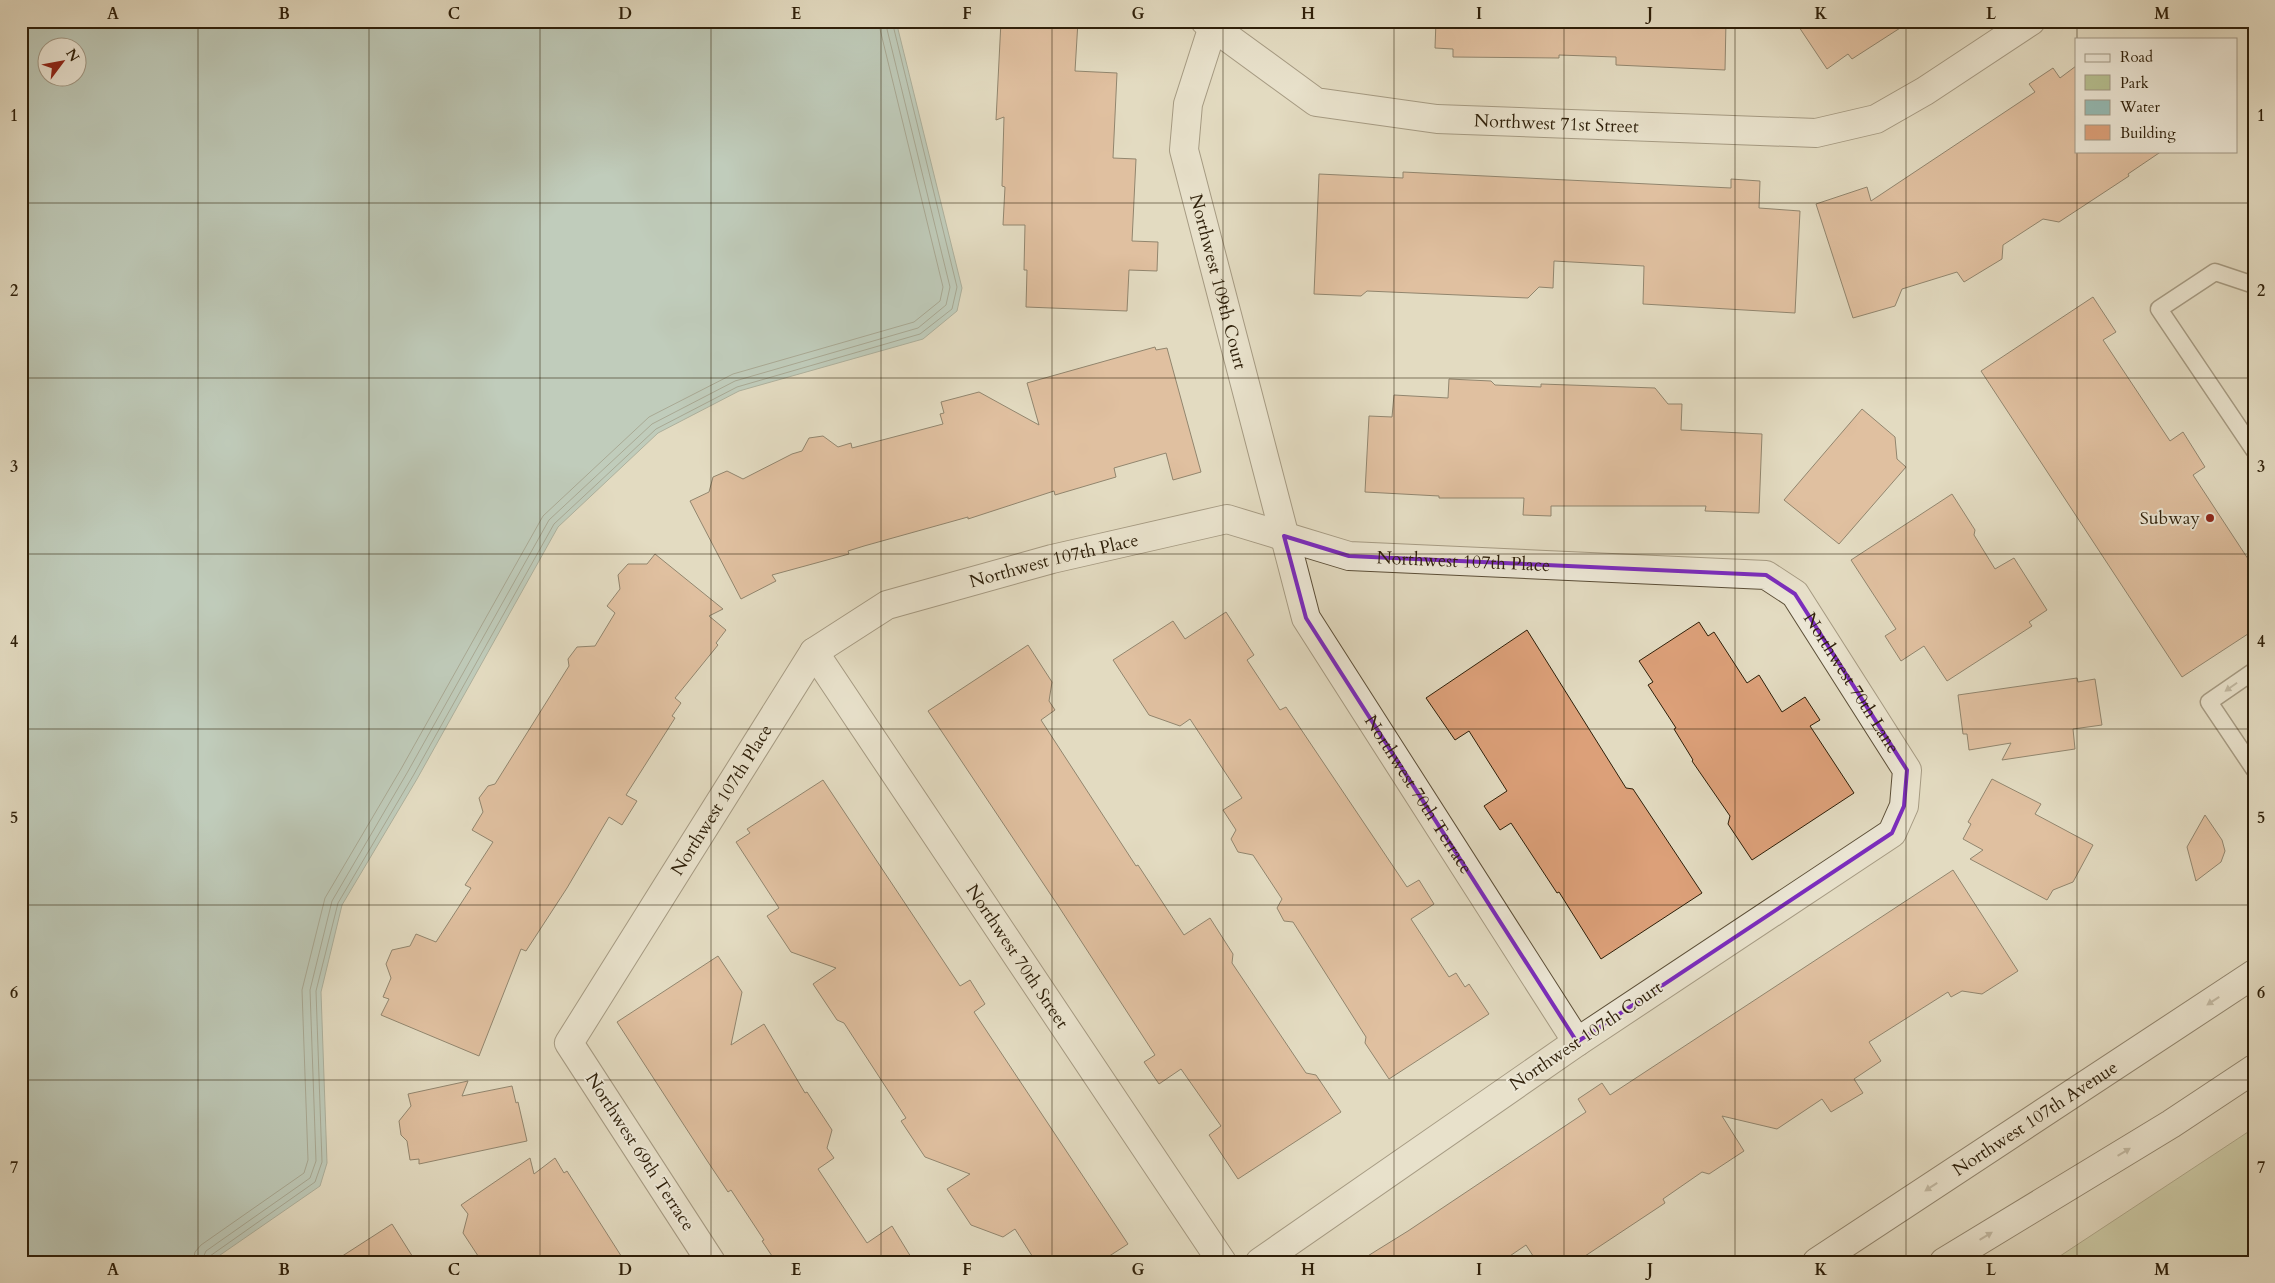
<svg xmlns="http://www.w3.org/2000/svg" width="2275" height="1283" viewBox="0 0 2275 1283" font-family="Cardo,serif">
	<style>
		.green { fill: #b6c091; stroke: #72704d }
		.water { fill: #95bbb4; stroke: #6c7d70; fill-rule: evenodd }
		.lines { fill: none; stroke-linecap: round; stroke-linejoin: round }
		.shore { stroke: #626d5e; stroke-width: 1 }
		.building { fill: #dca079; stroke: #2e1f09 }
		.service-casing { stroke: #5b4e37; stroke-width: 19 }
		.minor-casing { stroke: #5b4e37; stroke-width: 30 }
		.secondary-casing { stroke: #2e1f09; stroke-width: 30 }
		.service { stroke: #ede8d7; stroke-width: 16 }
		.minor { stroke: #ede8d7; stroke-width: 28 }
		.secondary { stroke: #ede8d7; stroke-width: 28 }
		.oneway { fill: #978e7a }
		.marked { fill: none; stroke: #7b2cbf; stroke-width: 4; stroke-linejoin: round }
		.grid { fill: none; stroke: #2e1f09; stroke-width: 1; stroke-opacity: 0.55 }
		.poi-dot { fill: #8f2418; stroke: #ede8d7; stroke-width: 2 }
		.labels { text-anchor: middle; dominant-baseline: central; stroke-width: 4; stroke-linejoin: round; paint-order: stroke }
		.street-label { font-size: 18px; fill: #2e1f09; stroke: #ede8d7 }
		.poi-label { font-size: 18px; fill: #2e1f09; stroke: #ede8d7; text-anchor: end }
		.neatline { fill: none; stroke: #2e1f09; stroke-width: 2 }
		.grid-label { font-size: 16px; text-anchor: middle; font-weight: bold; fill: #2e1f09 }
	</style>
	<rect width="100%" height="100%" fill="#e3dbc1"/>
	<filter id="stains"><feTurbulence type="fractalNoise" baseFrequency=".004" numOctaves="4"/><feColorMatrix values="0 0 0 0 .2 0 0 0 0 .09 0 0 0 0 .02 0 0 0 .5 -.17"/></filter>
	<radialGradient id="worn" r=".72"><stop offset=".6" stop-color="#630" stop-opacity="0"/><stop offset="1" stop-color="#630" stop-opacity=".3"/></radialGradient>
	<!-- green -->
	<polygon class="green" points="2254,1128 2254,1262 2051,1262"/>
	<!-- water -->
	<path class="water" d="M21,21H896L962,288L957,311L923,339L739,391L658,433L558,527L417,779L342,905L321,992L327,1163L320,1186L210,1262H21ZM48,48H78V78H48Z"/>
	<g class="lines">
		<!-- shore -->
		<g class="shore">
			<polyline points="193,1262 195,1252 201,1245 304,1173 308,1160 302,990 325,898 401,769 543,516 649,417 733,374 914,322 940,301 943,287 878,21"/>
			<polyline points="201,1262 206,1251 310,1178 316,1161 310,990 332,901 407,773 549,520 652,424 735,381 918,328 946,305 950,287 885,21"/>
			<polyline points="207,1262 210,1256 315,1182 322,1162 316,991 338,903 413,776 554,524 656,429 737,387 920,334 952,309 957,287 892,21"/>
		</g>
	</g>
	<!-- building -->
	<g class="building">
		<polygon points="1001,21 1078,21 1075,71 1117,73 1113,158 1136,159 1132,241 1158,242 1157,271 1129,270 1127,311 1026,307 1027,270 1024,270 1025,225 1003,225 1005,187 1002,186 1004,117 996,120"/>
		<polygon points="1436,21 1726,21 1725,70 1616,65 1616,57 1559,55 1559,58 1453,57 1453,49 1435,48"/>
		<polygon points="1795,21 1911,21 1852,59 1848,54 1827,69"/>
		<polygon points="2076,66 2076,151 2162,151 2128,174 2129,176 2059,222 2043,219 2003,245 2002,259 1964,282 1957,272 1902,289 1895,306 1853,318 1816,204 1867,187 1871,201 2035,92 2029,84 2053,68 2060,78"/>
		<polygon points="1403,172 1731,188 1731,179 1760,181 1759,208 1800,211 1795,313 1643,304 1644,266 1554,261 1553,288 1539,287 1528,298 1367,291 1361,296 1314,294 1319,174 1403,178"/>
		<polygon points="2093,297 2116,332 2103,340 2170,441 2183,432 2205,467 2193,475 2254,568 2254,630 2182,677 1981,371"/>
		<polygon points="1155,347 1156,350 1167,348 1201,472 1173,480 1166,453 1114,468 1116,477 1055,495 1054,491 968,519 968,517 864,546 848,551 849,554 772,575 776,581 741,599 690,501 709,492 713,477 727,471 743,479 792,454 802,451 809,438 823,436 838,447 851,443 852,448 943,424 940,414 944,413 941,402 979,392 1039,425 1027,383"/>
		<polygon points="1449,379 1491,381 1495,385 1541,387 1541,384 1655,388 1668,404 1682,404 1681,430 1762,434 1759,513 1705,511 1706,506 1551,506 1551,516 1523,515 1524,498 1439,498 1439,496 1365,492 1369,416 1392,417 1394,395 1448,398"/>
		<polygon points="1862,409 1895,437 1897,459 1906,467 1839,544 1784,500"/>
		<polygon points="1952,494 1975,530 1974,535 1995,569 2014,558 2047,610 2029,622 2032,626 1947,681 1924,646 1901,661 1885,636 1896,629 1851,560"/>
		<polygon points="655,554 723,609 709,616 726,630 716,643 718,645 675,698 681,703 672,716 675,718 626,795 637,801 622,825 609,817 567,888 526,951 521,949 479,1056 381,1015 389,999 383,997 391,978 386,964 392,950 410,946 416,934 436,942 471,888 465,885 493,842 472,830 483,812 479,798 488,786 495,784 569,666 568,659 577,647 595,646 615,613 607,606 620,589 618,575 628,564 647,564"/>
		<polygon points="1226,612 1254,655 1247,660 1280,710 1286,707 1407,887 1419,880 1434,904 1411,919 1449,977 1456,973 1465,987 1469,984 1489,1014 1389,1079 1365,1043 1366,1037 1293,922 1284,921 1277,908 1282,899 1253,855 1238,852 1231,839 1236,830 1223,810 1242,798 1190,719 1180,726 1149,715 1113,660 1173,621 1185,639"/>
		<polygon points="1699,622 1708,636 1714,632 1747,683 1759,675 1782,712 1805,697 1820,720 1810,726 1854,793 1752,860 1728,824 1730,816 1692,761 1693,760 1674,729 1676,728 1648,685 1653,682 1639,661"/>
		<polygon points="1527,630 1626,788 1633,789 1702,893 1601,959 1559,892 1557,893 1511,823 1500,830 1484,806 1507,791 1469,731 1455,740 1426,698"/>
		<polygon points="1028,645 1052,682 1049,701 1055,710 1041,720 1136,866 1138,865 1184,935 1210,918 1233,954 1232,963 1306,1073 1316,1075 1341,1112 1238,1179 1209,1135 1221,1126 1181,1069 1159,1084 1144,1062 1155,1055 1059,907 928,711"/>
		<polygon points="2077,678 2078,682 2095,679 2102,725 2073,729 2075,749 2002,760 2011,743 1969,750 1967,734 1963,734 1958,695"/>
		<polygon points="1992,779 2041,804 2035,814 2093,845 2073,882 2053,890 2047,900 1970,859 1983,850 1963,839 1971,824 1968,822"/>
		<polygon points="823,780 960,986 970,980 985,1004 974,1012 1128,1244 1100,1262 1036,1262 1015,1229 1003,1237 971,1225 947,1189 970,1174 925,1157 901,1121 906,1118 844,1023 837,1020 813,984 836,968 791,952 767,916 779,908 736,842 750,833 747,829"/>
		<polygon points="2205,815 2222,840 2225,851 2221,862 2196,881 2187,847"/>
		<polygon points="1953,870 2018,971 1982,994 1962,991 1951,997 1948,992 1869,1042 1881,1061 1854,1079 1863,1093 1831,1112 1822,1099 1777,1129 1722,1116 1744,1151 1709,1174 1702,1172 1663,1199 1665,1203 1576,1262 1537,1262 1526,1245 1501,1262 1358,1262 1408,1231 1586,1112 1578,1099 1602,1083 1610,1095"/>
		<polygon points="718,956 742,992 731,1045 764,1024 805,1093 807,1092 832,1130 827,1148 834,1158 818,1169 867,1243 892,1226 914,1262 776,1262 762,1241 764,1240 731,1190 728,1192 706,1159 617,1022"/>
		<polygon points="468,1081 462,1096 512,1086 516,1103 518,1102 527,1141 419,1164 419,1159 410,1160 407,1141 401,1135 399,1121 411,1106 408,1094"/>
		<polygon points="530,1158 534,1174 555,1158 564,1173 567,1171 625,1262 482,1262 463,1233 468,1214 461,1205"/>
		<polygon points="392,1224 416,1262 333,1262"/>
	</g>
	<g class="lines">
		<!-- service casing -->
		<g class="service-casing">
			<g id="service">
				<polyline points="2254,285 2215,272 2159,309 2254,450"/>
				<polyline points="2254,671 2209,702 2254,769"/>
			</g>
		</g>
		<!-- minor casing -->
		<g class="minor-casing">
			<g id="minor">
				<path id="s1" d="M1205,21L1316,102L1437,119L1816,133L1876,119L1925,91L2031,21"/>
				<path id="s2" d="M1213,26L1188,104L1184,150L1306,618L1577,1042"/>
				<path id="s3" d="M814,652L1222,1262"/>
				<path id="s4" d="M711,1262L569,1043L814,652L887,605L1052,559L1227,519L1349,556L1766,575L1795,594L1907,770L1904,806L1892,833L1577,1042L1260,1262"/>
			</g>
		</g>
		<!-- secondary casing -->
		<g class="secondary-casing">
			<g id="secondary">
				<path id="s5" d="M1817,1262L2254,974"/>
				<polyline points="1944,1262 2171,1124 2254,1069"/>
			</g>
		</g>
		<!-- service -->
		<use href="#service" class="service"/>
		<!-- minor -->
		<use href="#minor" class="minor"/>
		<!-- secondary -->
		<use href="#secondary" class="secondary"/>
	</g>
	<!-- one-way arrows -->
	<defs><path id="oneway-solid" d="M-6-.8H1V-3.2L6.5 0L1 3.2V.8H-6Z" transform="scale(1.25)"/></defs>
	<g class="oneway">
		<use href="#oneway-solid" transform="translate(2231 687) rotate(145)"/>
		<use href="#oneway-solid" transform="translate(2213 1001) rotate(147)"/>
		<use href="#oneway-solid" transform="translate(2124 1152) rotate(-31)"/>
		<use href="#oneway-solid" transform="translate(1931 1187) rotate(147)"/>
		<use href="#oneway-solid" transform="translate(1986 1236) rotate(-31)"/>
	</g>
	<!-- marked area -->
	<path d="M0 0H2275V1283H0ZM1284,536L1349,556L1766,575L1795,594L1907,770L1904,806L1892,833L1577,1042L1306,618Z" fill="#e3dbc1" fill-opacity=".55" fill-rule="evenodd"/>
	<path class="marked" d="M1284,536L1349,556L1766,575L1795,594L1907,770L1904,806L1892,833L1577,1042L1306,618Z"/>
	<!-- grid -->
	<path class="grid" d="M198,21V1262M369,21V1262M540,21V1262M711,21V1262M881,21V1262M1052,21V1262M1223,21V1262M1394,21V1262M1564,21V1262M1735,21V1262M1906,21V1262M2077,21V39M2077,151V1262M21,203H2254M21,378H2254M21,554H2254M21,729H2254M21,905H2254M21,1080H2254"/>
	<!-- markers -->
	<circle class="poi-dot" cx="2210" cy="518" r="5"/>
	<g class="labels">
		<!-- street labels -->
		<g class="street-label">
			<text stroke="none"><textPath href="#s1" startOffset="379">Northwest 71st Street</textPath></text>
			<text stroke="none"><textPath href="#s2" startOffset="264">Northwest 109th Court</textPath></text>
			<text stroke="none"><textPath href="#s4" startOffset="982">Northwest 107th Place</textPath></text>
			<text stroke="none"><textPath href="#s4" startOffset="1402">Northwest 107th Place</textPath></text>
			<text stroke="none"><textPath href="#s4" startOffset="1845">Northwest 70th Lane</textPath></text>
			<text stroke="none"><textPath href="#s2" startOffset="821">Northwest 70th Terrace</textPath></text>
			<text stroke="none"><textPath href="#s4" startOffset="548">Northwest 107th Place</textPath></text>
			<text stroke="none"><textPath href="#s3" startOffset="366">Northwest 70th Street</textPath></text>
			<text transform="translate(1586 1036) rotate(-34)">Northwest 107th Court</text>
			<text stroke="none"><textPath href="#s5" startOffset="261">Northwest 107th Avenue</textPath></text>
			<text transform="translate(640 1152) rotate(57)">Northwest 69th Terrace</text>
		</g>
		<!-- poi labels -->
		<g class="poi-label">
			<text x="2200" y="518">Subway</text>
		</g>
	</g>
	<!-- margin -->
	<rect width="2275" height="1283" fill="none" stroke="#e3dbc1" stroke-width="55"/>
	<!-- legend -->
	<rect x="2075" y="38" width="162" height="115" fill="#ede8d7" stroke="#a19885"/>
	<rect x="2085" y="54" width="25" height="8" fill="#ede8d7" stroke="#a19885"/>
	<text x="2120" y="62" font-size="15" fill="#2e1f09">Road</text>
	<rect x="2085" y="75" width="25" height="15" fill="#b6c091" stroke="#a19885"/>
	<text x="2120" y="88" font-size="15" fill="#2e1f09">Park</text>
	<rect x="2085" y="100" width="25" height="15" fill="#95bbb4" stroke="#a19885"/>
	<text x="2120" y="112" font-size="15" fill="#2e1f09">Water</text>
	<rect x="2085" y="125" width="25" height="15" fill="#dca079" stroke="#a19885"/>
	<text x="2120" y="138" font-size="15" fill="#2e1f09">Building</text>
	<!-- north arrow -->
	<g transform="translate(62 62) rotate(58)"><circle r="24" fill="#ede8d7" stroke="#a19885"/>
	<path d="M0-4L9 19L0 12L-9 19Z" fill="#8f2418"/>
	<text y="-8" font-size="14" font-weight="bold" text-anchor="middle" fill="#2e1f09">N</text>
	</g>
	<rect x="28" y="28" width="2220" height="1228" class="neatline"/>
	<g class="grid-label">
		<text x="113" y="19">A</text>
		<text x="284" y="19">B</text>
		<text x="454" y="19">C</text>
		<text x="625" y="19">D</text>
		<text x="796" y="19">E</text>
		<text x="967" y="19">F</text>
		<text x="1138" y="19">G</text>
		<text x="1308" y="19">H</text>
		<text x="1479" y="19">I</text>
		<text x="1650" y="19">J</text>
		<text x="1821" y="19">K</text>
		<text x="1991" y="19">L</text>
		<text x="2162" y="19">M</text>
		<text x="14" y="121">1</text>
		<text x="2261" y="121">1</text>
		<text x="14" y="296">2</text>
		<text x="2261" y="296">2</text>
		<text x="14" y="472">3</text>
		<text x="2261" y="472">3</text>
		<text x="14" y="647">4</text>
		<text x="2261" y="647">4</text>
		<text x="14" y="823">5</text>
		<text x="2261" y="823">5</text>
		<text x="14" y="998">6</text>
		<text x="2261" y="998">6</text>
		<text x="14" y="1173">7</text>
		<text x="2261" y="1173">7</text>
		<text x="113" y="1275">A</text>
		<text x="284" y="1275">B</text>
		<text x="454" y="1275">C</text>
		<text x="625" y="1275">D</text>
		<text x="796" y="1275">E</text>
		<text x="967" y="1275">F</text>
		<text x="1138" y="1275">G</text>
		<text x="1308" y="1275">H</text>
		<text x="1479" y="1275">I</text>
		<text x="1650" y="1275">J</text>
		<text x="1821" y="1275">K</text>
		<text x="1991" y="1275">L</text>
		<text x="2162" y="1275">M</text>
	</g>
	<rect width="100%" height="100%" filter="url(#stains)"/>
	<rect width="100%" height="100%" fill="url(#worn)"/>
</svg>
